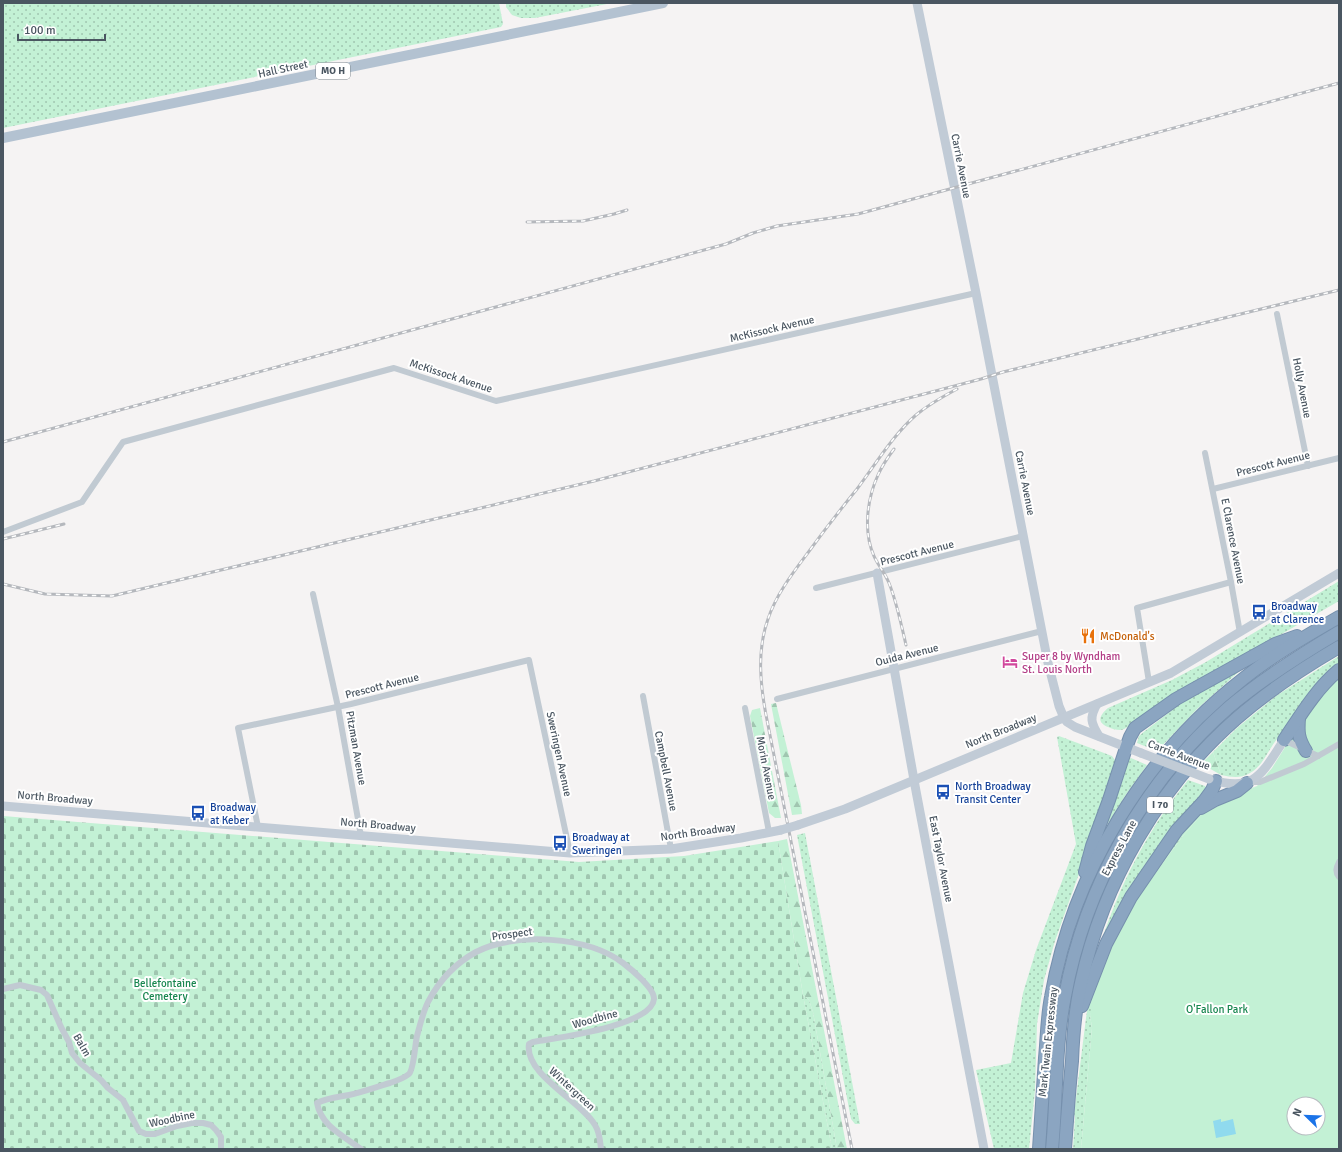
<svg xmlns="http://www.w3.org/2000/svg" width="1342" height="1152" viewBox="0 0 1342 1152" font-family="Signika,sans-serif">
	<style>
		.grass { fill: url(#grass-dots) }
		.forest { fill: url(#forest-firs) }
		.cemetery { fill: url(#cemetery-stones) }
		.green { fill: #c3f1d5; fill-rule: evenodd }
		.water { fill: #90daee }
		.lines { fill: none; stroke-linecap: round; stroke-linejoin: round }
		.highway-casing { stroke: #7690ad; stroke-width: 14 }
		.street { stroke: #c1cad2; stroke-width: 6 }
		.secondary { stroke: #c1cbd6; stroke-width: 9 }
		.primary { stroke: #b3c2d1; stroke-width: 10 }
		.highway { stroke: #8ba5c1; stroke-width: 12 }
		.rail-casing { stroke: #b5b8bd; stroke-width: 3 }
		.rail { stroke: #fff; stroke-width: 1.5; stroke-dasharray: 4.5; stroke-linecap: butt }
		.secondary-bridge { stroke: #c1cbd6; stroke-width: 9 }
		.labels { text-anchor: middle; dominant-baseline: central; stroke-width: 4; stroke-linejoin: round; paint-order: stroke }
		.shield { fill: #fff; stroke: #808990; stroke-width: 1 }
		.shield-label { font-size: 10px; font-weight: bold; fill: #4a5661 }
		.street-label { font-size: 11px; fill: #4a5661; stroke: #fff }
		.transit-label { font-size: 11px; fill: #164399; stroke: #fff; text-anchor: start }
		.food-label { font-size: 11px; fill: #c56008; stroke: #fff; text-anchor: start }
		.hotel-label { font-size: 11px; fill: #b23c85; stroke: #fff; text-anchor: start }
		.park-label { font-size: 11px; fill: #17864f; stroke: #fff }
	</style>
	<defs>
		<pattern id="grass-dots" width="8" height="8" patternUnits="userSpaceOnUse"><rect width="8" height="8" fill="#c3f1d5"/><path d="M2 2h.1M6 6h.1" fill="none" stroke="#a0c6b0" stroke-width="1.8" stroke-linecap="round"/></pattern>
		<pattern id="forest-firs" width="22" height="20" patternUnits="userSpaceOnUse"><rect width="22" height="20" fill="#c3f1d5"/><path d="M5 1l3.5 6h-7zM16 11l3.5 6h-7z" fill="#a0c6b0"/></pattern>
		<pattern id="cemetery-stones" width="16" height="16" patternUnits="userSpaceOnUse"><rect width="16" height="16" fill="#c3f1d5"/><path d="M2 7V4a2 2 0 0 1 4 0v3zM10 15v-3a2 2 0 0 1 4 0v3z" fill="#a0c6b0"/></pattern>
	</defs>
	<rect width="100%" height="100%" fill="#f5f3f3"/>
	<!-- grass -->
	<g class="grass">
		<polygon points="3,3 499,3 503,24 501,27 3,128"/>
		<polygon points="506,3 612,3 535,18 521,18 512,15 506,7"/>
		<path d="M1339,581V601L1242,657L1129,726C1126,728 1123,730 1120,730C1116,730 1112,729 1108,727C1095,722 1101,714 1108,708L1172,680L1206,662Z"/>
		<path d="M1339,656V666C1319,690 1298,715 1277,739C1268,750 1264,765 1250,773C1239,779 1232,777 1221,775L1213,752L1237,728L1276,696Z"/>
		<polygon points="1243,668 1197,709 1157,751 1137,743 1139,736 1145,731 1193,694"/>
		<polygon points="1059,736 1112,756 1115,760 1115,766 1081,868 1055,941 1044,980 1037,1024 1035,1090 1029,1149 994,1149 976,1070 1011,1063 1023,993 1036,950 1076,844 1057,737"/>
		<polygon points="1131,758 1147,765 1125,796 1097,841 1128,759"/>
		<path d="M1188,780L1205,786L1207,789L1093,967C1114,897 1141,838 1188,780Z"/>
		<polygon points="1257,786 1202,814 1182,837 1138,897 1090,1015 1092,1028 1081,1149 1073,1149 1075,1117 1074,1114 1086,1018 1089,999 1143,882 1197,815 1240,792"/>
		<polygon points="805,833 860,1124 855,1124 851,1119 797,835"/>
		<polygon points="803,995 809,1000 813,1012 837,1149 832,1149"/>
	</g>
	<!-- forest -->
	<g class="forest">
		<polygon points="776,703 801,805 802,814 792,815 771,704"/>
		<polygon points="760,708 781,818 775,818 769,813 750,716 752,710"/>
		<polygon points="1213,752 1221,775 1207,767 1203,762"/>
		<polygon points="787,839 847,1149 837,1149 813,1012 809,1000 803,995 778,841"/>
	</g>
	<!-- cemetery -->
	<polygon class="cemetery" points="3,816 579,862 684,856 778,841 803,995 832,1149 3,1149"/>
	<!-- green -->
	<path class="green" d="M1339,676V1149H1081L1092,1028L1090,1015L1094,988L1112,942L1138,897L1182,837L1202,814L1257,786L1272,768L1292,736L1310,709ZM1294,1104H1318V1128H1294Z"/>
	<!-- water -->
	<polygon class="water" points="1221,1119 1221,1122 1233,1119 1236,1134 1216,1138 1213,1121"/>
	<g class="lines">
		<!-- highway casing -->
		<g class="highway-casing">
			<g id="highway">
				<path d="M1299,718C1298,732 1298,738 1306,751"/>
				<path d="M1284,740C1300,716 1316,689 1339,670"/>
				<polyline points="1201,808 1215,800 1237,791 1247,783"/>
				<polyline points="1085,872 1092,846 1109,800 1126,748 1130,737 1135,728 1176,699 1192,690 1275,644 1297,636"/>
				<polyline points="1082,1006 1106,944 1131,897 1168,843 1177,830 1204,801 1212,790 1216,781"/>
				<path d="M1039,1149C1041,1119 1043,1089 1045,1058C1047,1038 1047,1017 1051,997C1073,872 1144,756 1243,679C1273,655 1306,636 1339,617"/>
				<path d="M1052,1149C1057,1098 1055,1046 1065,996C1085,886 1144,782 1228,708C1262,679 1300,655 1339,632"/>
				<path d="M1065,1149C1067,1120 1069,1091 1072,1061C1073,1035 1075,1009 1081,983C1103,882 1159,786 1237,718C1268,691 1303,668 1339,647"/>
			</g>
		</g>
		<!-- street -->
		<g class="street">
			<polyline points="1277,314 1308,466"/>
			<polyline points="1205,453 1231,582 1240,633"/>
			<polyline points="1213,489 1339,458"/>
			<polyline points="3,532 82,502 123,442 394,368 496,401 976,293"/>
			<polyline points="816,588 1023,536"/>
			<polyline points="313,594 338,707 361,836"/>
			<polyline points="1149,682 1137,608 1231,582"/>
			<polyline points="643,696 671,849"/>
			<polyline points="777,699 1042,631"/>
			<polyline points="745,708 769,832"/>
			<polyline points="1284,740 1318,756"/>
			<polyline points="1249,782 1260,782 1304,764 1339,744"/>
			<polyline points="258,827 238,728 351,704 529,660 570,853"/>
			<path d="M1339,862C1336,868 1335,872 1339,877"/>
			<polyline points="3,989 20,985 41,990 47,995 61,1027 69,1042 72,1053 80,1063 101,1080 108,1088 123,1100 139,1131 146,1134 155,1134 177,1126 192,1123 203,1123 211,1125 216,1130 221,1137 221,1149"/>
			<path d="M361,1149C344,1136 321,1126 317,1103C327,1098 339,1097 349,1095C363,1092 376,1087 390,1083C396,1081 404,1078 409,1074C414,1069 415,1044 417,1036C420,1025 423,1012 428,1002C439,981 456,963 476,952C516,932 587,936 623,963C631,969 655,989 654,999C652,1026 555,1038 533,1042L529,1044C524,1074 581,1101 595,1125C600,1133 600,1141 601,1149"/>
		</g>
		<!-- secondary -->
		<g class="secondary">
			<polyline points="917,3 976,293 1048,663 1059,706 1064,718 1067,722 1075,727 1141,753"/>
			<polyline points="877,573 916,791 984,1149"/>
			<path d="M1097,704C1089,718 1091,723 1099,736"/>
			<path d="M1210,779C1255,794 1262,773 1284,740"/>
			<polyline points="3,806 570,853 671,849 741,838 781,830"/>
			<polyline points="798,825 845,809 1171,673 1339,573"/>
		</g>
		<!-- primary -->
		<polyline class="primary" points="3,138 663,3"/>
		<!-- highway -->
		<use href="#highway" class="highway"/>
		<!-- rail casing -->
		<g class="rail-casing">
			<g id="rail">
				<polyline points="527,222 583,221 614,214 627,210"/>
				<polyline points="3,442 726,244 753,233 777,226 858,214 1339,83"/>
				<path d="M894,449C888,457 882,466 878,475C867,499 863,532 874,556C878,565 885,573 889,583C897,603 901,624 906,645"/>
				<polyline points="3,539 64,524"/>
				<polyline points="3,584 45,594 112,596 594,481 981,379 1003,372 1339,290"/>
				<path d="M852,1149L766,715C760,683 757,650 768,619C776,595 792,574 807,554C823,532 840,510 857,489C875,465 893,435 916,415C928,405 942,397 957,389"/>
			</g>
		</g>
		<!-- rail -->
		<use href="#rail" class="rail"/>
		<!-- secondary-bridge -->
		<g class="secondary-bridge">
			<polyline points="1141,753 1209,779"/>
			<polyline points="781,830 798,825"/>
		</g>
	</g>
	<!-- icons -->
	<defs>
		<g id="bus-bare" transform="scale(1.2)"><path d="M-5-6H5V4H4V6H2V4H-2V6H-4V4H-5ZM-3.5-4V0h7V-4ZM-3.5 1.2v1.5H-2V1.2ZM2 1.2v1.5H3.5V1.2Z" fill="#1a4fb4" stroke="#fff" stroke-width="2.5" paint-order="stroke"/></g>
		<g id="restaurant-bare" transform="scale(1.2)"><path d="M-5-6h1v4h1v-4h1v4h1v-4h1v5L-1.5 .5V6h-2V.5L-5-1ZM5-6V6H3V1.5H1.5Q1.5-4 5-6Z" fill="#e8710a" stroke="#fff" stroke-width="2.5" paint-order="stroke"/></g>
		<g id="hotel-bare" transform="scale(1.2)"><path d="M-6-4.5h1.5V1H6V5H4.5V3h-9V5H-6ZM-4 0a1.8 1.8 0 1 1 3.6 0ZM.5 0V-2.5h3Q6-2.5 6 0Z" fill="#d1479c" stroke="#fff" stroke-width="2.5" paint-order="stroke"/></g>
	</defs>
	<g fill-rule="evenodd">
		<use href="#bus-bare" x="1259" y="612"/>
		<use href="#restaurant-bare" x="1088" y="636"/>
		<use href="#hotel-bare" x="1010" y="662"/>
		<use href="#bus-bare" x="943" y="792"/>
		<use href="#bus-bare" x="198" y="813"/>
		<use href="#bus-bare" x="560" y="843"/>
	</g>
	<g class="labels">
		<!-- shield labels -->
		<g class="shield">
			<rect x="316" y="63" width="34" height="16" rx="3"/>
			<rect x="1147" y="797" width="26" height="16" rx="3"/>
		</g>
		<g class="shield-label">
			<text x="333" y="71">MO H</text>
			<text x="1160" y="805">I 70</text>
		</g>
		<!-- street labels -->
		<g class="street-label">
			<text transform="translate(283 69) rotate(-12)">Hall Street</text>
			<text transform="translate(961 166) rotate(79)">Carrie Avenue</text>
			<text transform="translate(772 329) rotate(-13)">McKissock Avenue</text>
			<text transform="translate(451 376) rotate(18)">McKissock Avenue</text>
			<text transform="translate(1302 388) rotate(79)">Holly Avenue</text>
			<text transform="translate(1273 464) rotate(-14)">Prescott Avenue</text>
			<text transform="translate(1025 483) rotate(79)">Carrie Avenue</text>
			<text transform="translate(1233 541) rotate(79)">E Clarence Avenue</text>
			<text transform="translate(917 553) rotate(-14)">Prescott Avenue</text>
			<text transform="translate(907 655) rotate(-14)">Ouida Avenue</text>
			<text transform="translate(382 686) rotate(-14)">Prescott Avenue</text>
			<text transform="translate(1001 731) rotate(-22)">North Broadway</text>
			<text transform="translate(356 748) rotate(80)">Pitzman Avenue</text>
			<text transform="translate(559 754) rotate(78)">Sweringen Avenue</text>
			<text transform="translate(1179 755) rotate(21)">Carrie Avenue</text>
			<text transform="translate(766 768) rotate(79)">Morin Avenue</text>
			<text transform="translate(666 771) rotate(79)">Campbell Avenue</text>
			<text transform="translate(55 798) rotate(5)">North Broadway</text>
			<text transform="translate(378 825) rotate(5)">North Broadway</text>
			<text transform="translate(698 832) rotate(-8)">North Broadway</text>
			<text transform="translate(1119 848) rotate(-62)">Express Lane</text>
			<text transform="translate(941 859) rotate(79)">East Taylor Avenue</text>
			<text transform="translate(512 934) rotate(-8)">Prospect</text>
			<text transform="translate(595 1019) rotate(-15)">Woodbine</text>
			<text transform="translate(1048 1042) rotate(-84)">Mark Twain Expressway</text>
			<text transform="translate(82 1045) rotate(60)">Balm</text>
			<text transform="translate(572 1089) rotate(43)">Wintergreen</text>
			<text transform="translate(172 1119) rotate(-12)">Woodbine</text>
		</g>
		<!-- transit labels -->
		<g class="transit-label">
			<text x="1271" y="606">Broadway<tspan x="1271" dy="13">at Clarence</tspan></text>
			<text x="955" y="786">North Broadway<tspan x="955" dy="13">Transit Center</tspan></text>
			<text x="210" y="807">Broadway<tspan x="210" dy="13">at Keber</tspan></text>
			<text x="572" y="837">Broadway at<tspan x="572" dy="13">Sweringen</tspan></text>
		</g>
		<!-- food labels -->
		<g class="food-label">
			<text x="1100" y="636">McDonald's</text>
		</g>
		<!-- hotel labels -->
		<g class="hotel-label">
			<text x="1022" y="656">Super 8 by Wyndham<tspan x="1022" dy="13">St. Louis North</tspan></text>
		</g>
		<!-- park labels -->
		<g class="park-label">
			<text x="165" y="983">Bellefontaine<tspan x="165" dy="13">Cemetery</tspan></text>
			<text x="1217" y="1009">O'Fallon Park</text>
		</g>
	</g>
	<!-- border -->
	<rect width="1342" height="1152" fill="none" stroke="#4a5661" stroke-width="8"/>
	<!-- north arrow -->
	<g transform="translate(1306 1116) rotate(293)"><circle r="19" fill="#ffffff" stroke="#b7bbc0"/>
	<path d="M0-3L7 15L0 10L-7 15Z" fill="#1a73e8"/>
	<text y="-6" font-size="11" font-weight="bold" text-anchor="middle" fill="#4a5661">N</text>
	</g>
	<!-- scale -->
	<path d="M18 34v6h87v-6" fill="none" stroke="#4a5661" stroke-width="2"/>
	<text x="24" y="34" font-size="12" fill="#4a5661" stroke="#ffffff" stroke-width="3" paint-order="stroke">100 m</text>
</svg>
